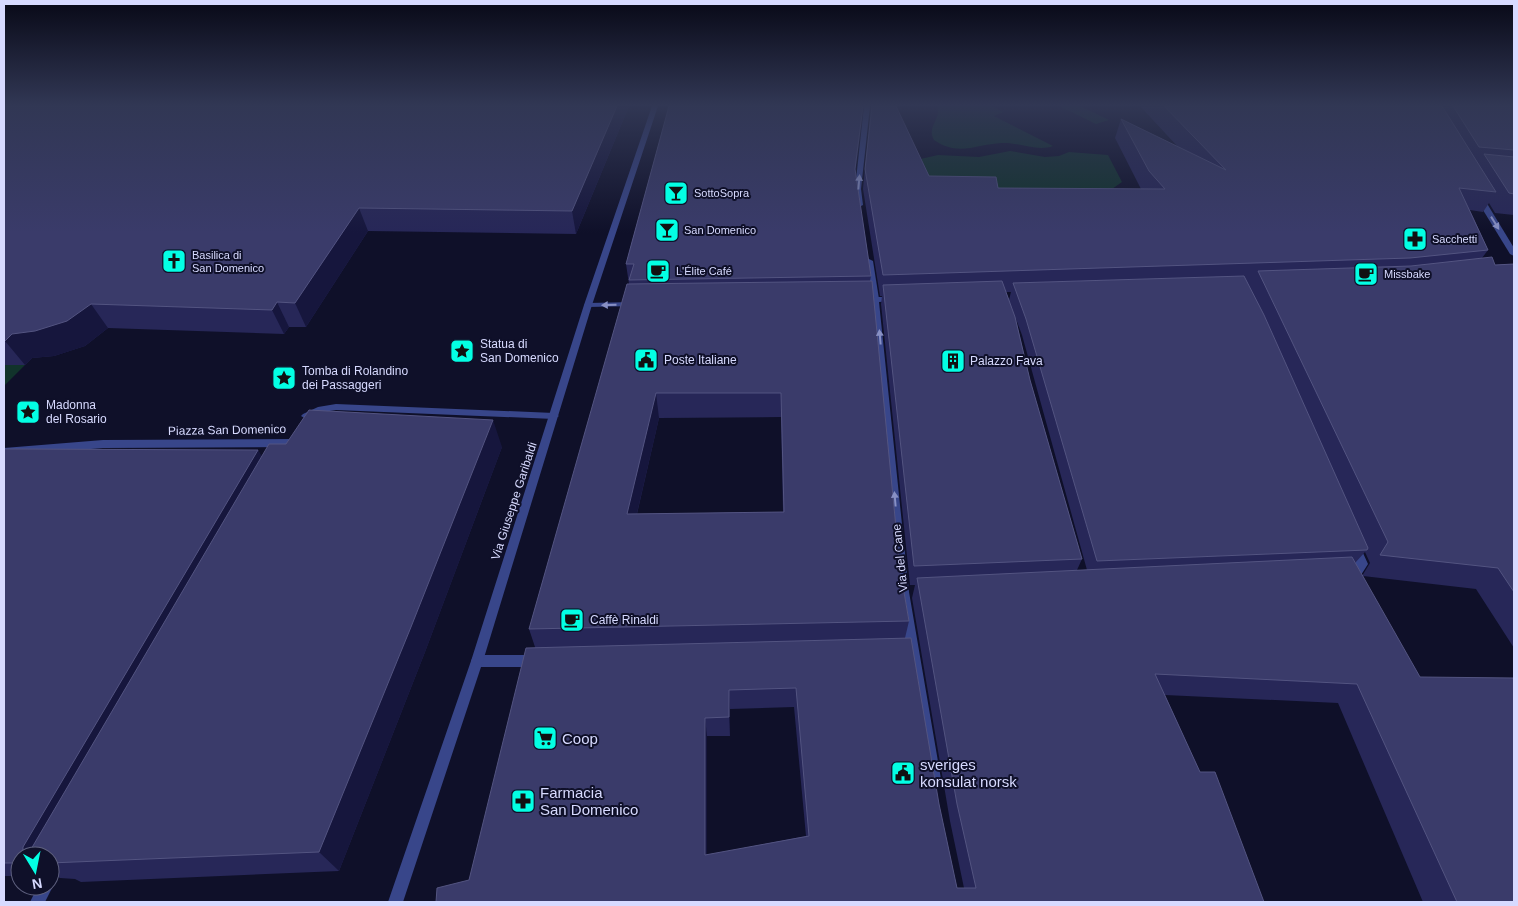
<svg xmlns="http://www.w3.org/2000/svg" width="1518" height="906" viewBox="0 0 1518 906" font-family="Helvetica,sans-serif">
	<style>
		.green { fill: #11332b }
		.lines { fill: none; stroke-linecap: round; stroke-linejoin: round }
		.service { fill: #38468a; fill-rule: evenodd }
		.pedestrian { fill: #38468a; fill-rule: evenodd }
		.minor { fill: #38468a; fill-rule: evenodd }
		.tertiary { fill: #38468a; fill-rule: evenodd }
		.wall { fill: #272758; fill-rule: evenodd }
		.shaded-wall { fill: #16163d }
		.building { fill: #3a3b6a; stroke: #535481; fill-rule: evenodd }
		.oneway { fill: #8890c4 }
		.labels { text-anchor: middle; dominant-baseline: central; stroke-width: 4; stroke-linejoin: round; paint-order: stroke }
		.far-poi-label { font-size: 11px; fill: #d7daff; stroke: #0f1029; text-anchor: start }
		.poi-label { font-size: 12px; fill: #d7daff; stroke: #0f1029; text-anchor: start }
		.street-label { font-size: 12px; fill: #d7daff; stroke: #0f1029 }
		.near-poi-label { font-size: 15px; fill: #d7daff; stroke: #0f1029; text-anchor: start }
	</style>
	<rect width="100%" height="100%" fill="#0f1029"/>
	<!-- green -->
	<g class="green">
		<path d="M937,106H992L1003,112L994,116L1053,146C1037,152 1019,142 1002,143C976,144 959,157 934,140C926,126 942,120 937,106Z"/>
		<polygon points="1059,106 1080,106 1109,120 1096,124"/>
		<polygon points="1010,151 1045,157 1059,156 1069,152 1108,155 1122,182 1112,189 911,188 916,160 938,155 979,157"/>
		<polygon points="4,365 25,365 4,386"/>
	</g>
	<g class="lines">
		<!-- service -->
		<g class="service">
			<polygon points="864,106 870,106 861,189 863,205 859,207 855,205 855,189"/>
			<polygon points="866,259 869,259 873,261 879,299 875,301 871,299 865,261"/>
			<polygon points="1354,541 1358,542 1368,564 1361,575 1349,578 1345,576 1343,573 1345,570 1354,568 1356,564 1348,545 1350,542"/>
			<polygon points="477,655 536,655 540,657 542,661 540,665 536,667 477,667 473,665 471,661 473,657"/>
		</g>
		<!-- pedestrian -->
		<g class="pedestrian">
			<polygon points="336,404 554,413 559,416 554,419 336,410 323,412 306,419 301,416 303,414 318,407"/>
			<polygon points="292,439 297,443 292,447 103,448 4,456 4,448 103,440"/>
			<polygon points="50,880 53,886 45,902 30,902 38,886 50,886"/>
		</g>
		<!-- minor -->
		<g class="minor">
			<polygon points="875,297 894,297 898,299 894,301 879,302 909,592 941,779 939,784 934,786 929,784 927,779 897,592 871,302 861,302 857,300 861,298"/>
			<polygon points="634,302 638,304 637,306 588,307 584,305 588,303"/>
		</g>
		<!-- tertiary -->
		<g class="tertiary">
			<polygon points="652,106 658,106 592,305 483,661 403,902 388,902 471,661 584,305"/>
			<polygon points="1476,195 1483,197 1514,248 1514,256 1510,254 1475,197"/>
		</g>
	</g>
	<!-- wall -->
	<g class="wall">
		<polygon points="4,106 629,106 576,234 368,231 306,327 289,327 284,334 108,328 85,346 54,356 32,358 25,365 4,365"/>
		<path d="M669,106H864L855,172L871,276L870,281L900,569L909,621L905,638L939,804L957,888H964L950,821L912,598L915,585H910L881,304L882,296H880L863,189L871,106H896L929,176L998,188L1141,189L1115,138L1121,119L1178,147L1140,106H1514V215L1495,213L1489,203L1483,212L1470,210L1488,250L1482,258L1495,265L1514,264V648L1476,589L1363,576L1514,902H1423L1338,703L1165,695L1200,772L1264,902L469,880L535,647L529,629L629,284L626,264ZM1006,292H1011L1009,300ZM1016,319L1022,335L1087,570H1077L1082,559L1030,380ZM781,417L783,512L637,514L659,418ZM1365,552L1370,563L1362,576L1355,563ZM794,707L806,836L707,855V736H730V709Z"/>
		<polygon points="502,447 425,652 339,871 81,882 75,879 60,878 50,873 50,856 20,856 20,876 4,876 4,449 258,450 261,456"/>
	</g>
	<!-- shaded-wall -->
	<g class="shaded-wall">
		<polygon points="617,106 629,106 576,234 572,211"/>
		<polygon points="863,106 864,106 853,189 855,169"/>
		<polygon points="359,208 368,231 306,327 295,303"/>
		<polygon points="277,302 289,327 284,334 272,310"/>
		<polygon points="91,304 108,328 85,346 54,356 32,358 25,365 5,341 12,334"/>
		<polygon points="656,393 659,418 631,539 627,514"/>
		<polygon points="493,420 502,447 425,652 339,871 319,852"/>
		<polygon points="258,450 270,470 50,856 23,856 23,847"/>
		<polygon points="729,690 730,709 730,736 729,717"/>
		<polygon points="705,718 707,736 707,871 705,855"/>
	</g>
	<!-- building -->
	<g class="building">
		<polygon points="4,106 617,106 572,211 359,208 295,303 277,302 272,310 91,304 67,321 35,331 12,334 5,341 4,341"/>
		<polygon points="669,106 863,106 855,169 871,276 629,280 634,264 626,264"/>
		<polygon points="872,106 896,106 929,176 996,177 998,188 1165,189 1149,171 1121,119 1226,170 1164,106 1442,106 1496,192 1459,188 1488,250 1410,258 883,275 865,169"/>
		<polygon points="1453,106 1514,106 1514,150 1479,147"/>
		<polygon points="1484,154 1514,157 1514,194 1509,193"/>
		<polygon points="1492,257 1495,265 1514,264 1514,592 1498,568 1380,555 1388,542 1258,271 1411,266"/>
		<polygon points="1244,276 1264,315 1368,548 1367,550 1097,561 1026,319 1013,283"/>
		<path d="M872,281L900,569L909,621L529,629L627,284ZM656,393H781L784,512L627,514Z"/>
		<polygon points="1002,281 1015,317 1030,380 1082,559 914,566 883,285"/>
		<polygon points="309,410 493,420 411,627 319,852 50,863 50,856 27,856 269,444 286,444"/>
		<polygon points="4,449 258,450 23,847 23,856 20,856 20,863 4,863"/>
		<path d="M1352,557L1420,677L1514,678V902H1457L1357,684L1155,674L1200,772H1215L1264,902H436L437,888L469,880L526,648L911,638L939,804L957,888H976L957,804L917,578ZM796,688L809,836L705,855V718L729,717V690Z"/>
	</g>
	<!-- one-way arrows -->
	<defs><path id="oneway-solid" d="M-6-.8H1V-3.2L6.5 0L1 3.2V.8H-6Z" transform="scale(1.25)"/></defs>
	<g class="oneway">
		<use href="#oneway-solid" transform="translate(859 182) rotate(-85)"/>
		<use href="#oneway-solid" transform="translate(1495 223) rotate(58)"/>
		<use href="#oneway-solid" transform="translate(609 305) rotate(178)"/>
		<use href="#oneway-solid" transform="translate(880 337) rotate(-95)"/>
		<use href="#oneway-solid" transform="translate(895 499) rotate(-95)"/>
	</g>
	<!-- sky -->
	<linearGradient id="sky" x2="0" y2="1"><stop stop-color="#080917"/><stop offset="0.45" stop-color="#313754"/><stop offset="1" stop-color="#313754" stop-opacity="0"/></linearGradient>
	<rect width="1518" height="233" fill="url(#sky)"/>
	<!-- icons -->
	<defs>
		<g id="bar-square" transform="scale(1.25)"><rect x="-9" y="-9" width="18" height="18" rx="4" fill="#03ffe4" stroke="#0f1029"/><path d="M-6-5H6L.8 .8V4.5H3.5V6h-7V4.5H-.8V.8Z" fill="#111"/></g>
		<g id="pharmacy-square" transform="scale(1.25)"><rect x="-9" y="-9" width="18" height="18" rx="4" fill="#03ffe4" stroke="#0f1029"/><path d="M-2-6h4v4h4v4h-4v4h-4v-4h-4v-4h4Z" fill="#111"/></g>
		<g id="church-square" transform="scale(1.25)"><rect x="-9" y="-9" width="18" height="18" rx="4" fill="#03ffe4" stroke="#0f1029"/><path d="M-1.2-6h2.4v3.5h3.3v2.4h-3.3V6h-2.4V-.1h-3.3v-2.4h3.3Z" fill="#111"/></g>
		<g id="cafe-square" transform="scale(1.25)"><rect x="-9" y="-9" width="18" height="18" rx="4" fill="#03ffe4" stroke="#0f1029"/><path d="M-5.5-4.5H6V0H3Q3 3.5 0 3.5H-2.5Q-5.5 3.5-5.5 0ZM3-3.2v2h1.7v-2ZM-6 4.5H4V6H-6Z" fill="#111"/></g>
		<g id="sight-square" transform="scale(1.25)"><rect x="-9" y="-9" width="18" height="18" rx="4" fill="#03ffe4" stroke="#0f1029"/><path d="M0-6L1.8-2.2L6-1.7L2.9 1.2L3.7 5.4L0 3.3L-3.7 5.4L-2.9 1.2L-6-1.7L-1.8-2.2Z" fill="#111"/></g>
		<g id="civic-square" transform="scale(1.25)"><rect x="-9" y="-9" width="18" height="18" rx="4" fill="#03ffe4" stroke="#0f1029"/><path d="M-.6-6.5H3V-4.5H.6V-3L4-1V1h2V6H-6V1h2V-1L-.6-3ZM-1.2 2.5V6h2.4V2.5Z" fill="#111"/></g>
		<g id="building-square" transform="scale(1.25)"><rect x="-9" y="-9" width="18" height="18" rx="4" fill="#03ffe4" stroke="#0f1029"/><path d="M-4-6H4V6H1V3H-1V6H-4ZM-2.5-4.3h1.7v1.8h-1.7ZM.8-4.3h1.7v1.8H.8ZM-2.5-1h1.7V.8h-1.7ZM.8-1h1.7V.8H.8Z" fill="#111"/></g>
		<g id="supermarket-square" transform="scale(1.25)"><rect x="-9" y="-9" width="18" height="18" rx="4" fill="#03ffe4" stroke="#0f1029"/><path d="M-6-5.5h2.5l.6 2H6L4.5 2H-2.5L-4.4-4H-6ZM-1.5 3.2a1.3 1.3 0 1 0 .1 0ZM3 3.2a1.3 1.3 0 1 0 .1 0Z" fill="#111"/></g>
	</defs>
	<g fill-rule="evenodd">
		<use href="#bar-square" x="676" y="193"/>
		<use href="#bar-square" x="667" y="230"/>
		<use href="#pharmacy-square" x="1415" y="239"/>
		<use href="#church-square" x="174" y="261"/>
		<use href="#cafe-square" x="658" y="271"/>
		<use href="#cafe-square" x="1366" y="274"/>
		<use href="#sight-square" x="462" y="351"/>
		<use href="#civic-square" x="646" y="360"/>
		<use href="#building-square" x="953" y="361"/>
		<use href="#sight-square" x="284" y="378"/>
		<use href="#sight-square" x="28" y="412"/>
		<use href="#cafe-square" x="572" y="620"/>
		<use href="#supermarket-square" x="545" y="738"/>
		<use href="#civic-square" x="903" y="773"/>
		<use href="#pharmacy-square" x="523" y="801"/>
	</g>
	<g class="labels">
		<!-- far-poi labels -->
		<g class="far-poi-label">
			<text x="694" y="193">SottoSopra</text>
			<text x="684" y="230">San Domenico</text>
			<text x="1432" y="239">Sacchetti</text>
			<text x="192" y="255">Basilica di<tspan x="192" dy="13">San Domenico</tspan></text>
			<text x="676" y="271">L'Élite Café</text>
			<text x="1384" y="274">Missbake</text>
		</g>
		<!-- poi labels -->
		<g class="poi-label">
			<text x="480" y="344">Statua di<tspan x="480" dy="14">San Domenico</tspan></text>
			<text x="664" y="360">Poste Italiane</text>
			<text x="970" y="361">Palazzo Fava</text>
			<text x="302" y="371">Tomba di Rolandino<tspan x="302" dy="14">dei Passaggeri</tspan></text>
			<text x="46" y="405">Madonna<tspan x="46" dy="14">del Rosario</tspan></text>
			<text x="590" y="620">Caffè Rinaldi</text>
		</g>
		<!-- street labels -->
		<g class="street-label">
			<text transform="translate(227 430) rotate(-1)">Piazza San Domenico</text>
			<text transform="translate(514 501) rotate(-72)">Via Giuseppe Garibaldi</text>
			<text transform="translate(900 558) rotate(-96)">Via del Cane</text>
		</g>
		<!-- near-poi labels -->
		<g class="near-poi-label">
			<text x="562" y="738">Coop</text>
			<text x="920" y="764">sveriges<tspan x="920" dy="17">konsulat norsk</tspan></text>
			<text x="540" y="792">Farmacia<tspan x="540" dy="17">San Domenico</tspan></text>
		</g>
	</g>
	<!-- border -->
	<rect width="1518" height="906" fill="none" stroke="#d7daff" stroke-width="10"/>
	<!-- north arrow -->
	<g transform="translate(35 871) rotate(170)"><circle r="24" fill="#0f1029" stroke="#5f617f"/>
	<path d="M0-4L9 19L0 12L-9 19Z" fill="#03ffe4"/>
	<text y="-8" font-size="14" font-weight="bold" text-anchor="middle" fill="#d7daff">N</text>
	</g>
</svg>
